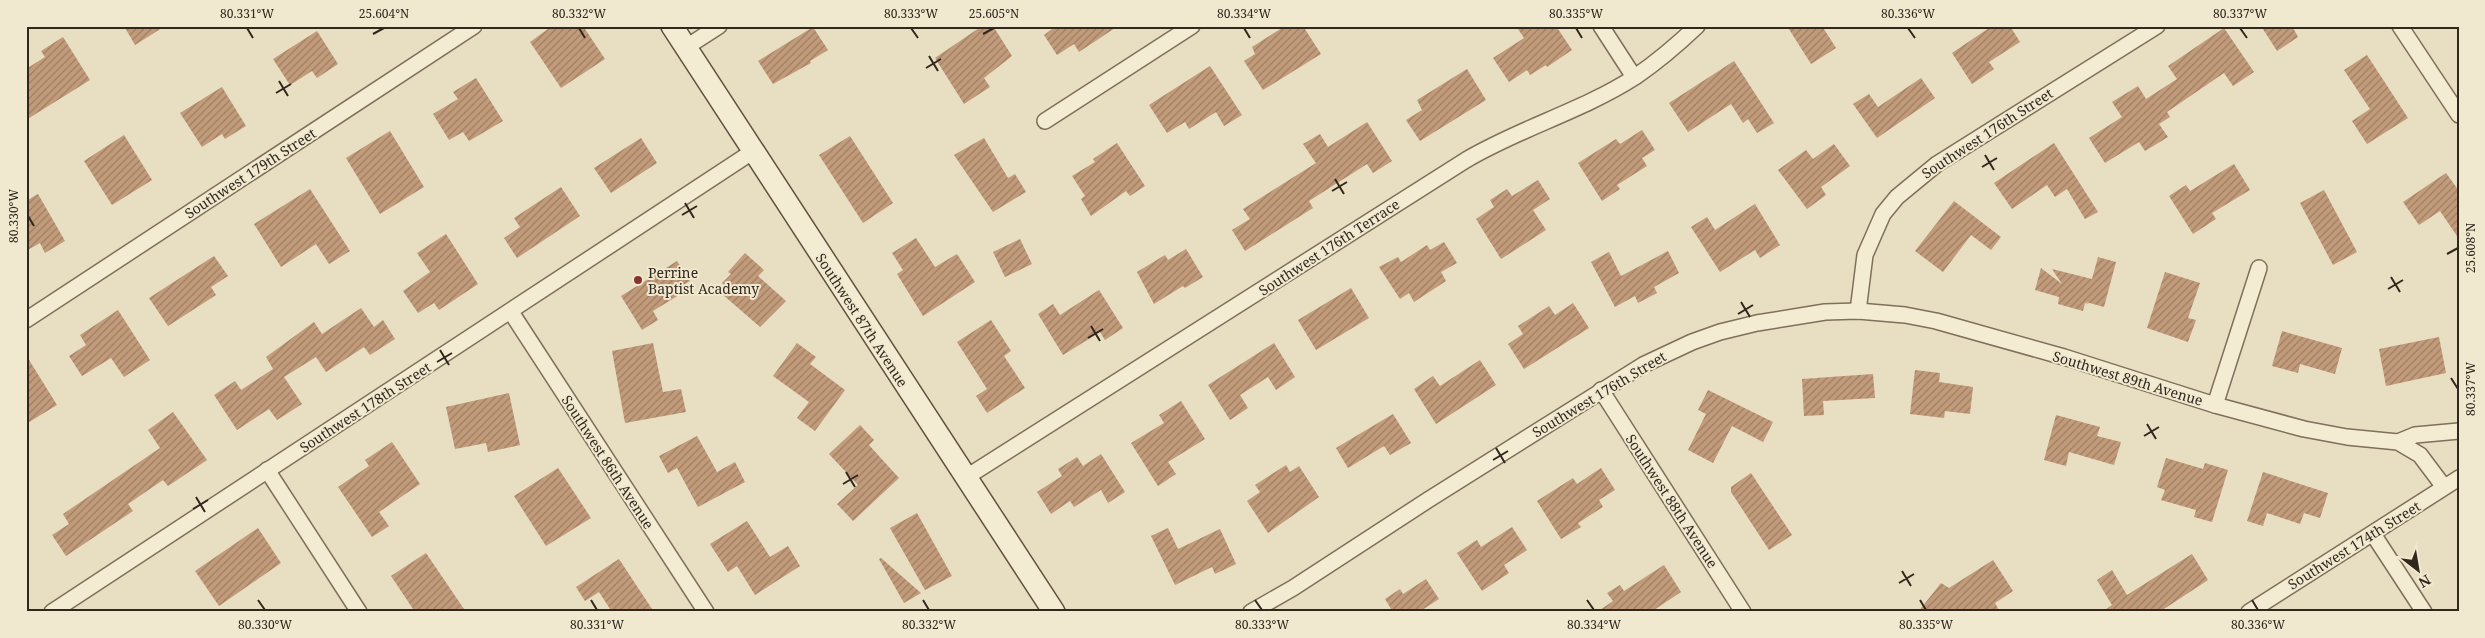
<svg xmlns="http://www.w3.org/2000/svg" width="2485" height="638" viewBox="0 0 2485 638" font-family="'Noto Serif',serif">
	<style>
		.building { fill: url(#building-hatch) }
		.lines { fill: none; stroke-linecap: round; stroke-linejoin: round }
		.street-casing { stroke: #7f6f5b; stroke-width: 18 }
		.secondary-casing { stroke: #61513e; stroke-width: 24 }
		.street { stroke: #f4ebd3; stroke-width: 15 }
		.secondary { stroke: #f4ebd3; stroke-width: 21 }
		.ticks { fill: none; stroke: #31271d; stroke-width: 2 }
		.poi-dot { fill: #873431; stroke: #f0e8cf; stroke-width: 2 }
		.labels { text-anchor: middle; dominant-baseline: central; stroke-width: 4; stroke-linejoin: round; paint-order: stroke }
		.street-label { font-size: 14px; fill: #31271d; stroke: #f0e8cf }
		.poi-label { font-size: 14px; fill: #31271d; stroke: #f0e8cf; text-anchor: start }
		.neatline { fill: none; stroke: #31271d; stroke-width: 2 }
		.ticks-label { font-size: 12px; text-anchor: middle; fill: #31271d }
	</style>
	<defs>
		<pattern id="building-hatch" width="6" height="6" patternUnits="userSpaceOnUse" patternTransform="scale(1.25)"><rect width="6" height="6" fill="#c29b7b"/><path d="M-1 1l2-2M0 6l6-6M5 7l2-2" fill="none" stroke="#9e7e64"/></pattern>
	</defs>
	<rect width="100%" height="100%" fill="#e8dec1"/>
	<!-- building -->
	<g class="building">
		<polygon points="124,26 165,26 135,45"/>
		<polygon points="552,26 583,26 605,59 561,88 530,42"/>
		<polygon points="982,26 993,26 1012,56 984,78 990,87 964,104 935,58"/>
		<polygon points="1056,26 1118,26 1079,52 1074,44 1057,55 1044,35"/>
		<polygon points="1285,26 1303,26 1321,54 1263,90 1244,61 1255,54 1252,47"/>
		<polygon points="1516,26 1556,26 1572,50 1547,67 1546,65 1530,75 1527,70 1509,82 1493,58 1524,38"/>
		<polygon points="1787,26 1822,26 1836,48 1811,64"/>
		<polygon points="1992,26 2010,26 2020,42 1989,62 1994,69 1972,84 1952,53"/>
		<polygon points="2261,26 2292,26 2298,37 2277,51"/>
		<polygon points="813,27 828,50 810,61 811,63 773,84 758,61"/>
		<polygon points="2224,28 2254,72 2233,86 2224,73 2167,112 2170,117 2159,124 2168,137 2145,151 2139,142 2105,163 2089,138 2122,117 2112,102 2138,86 2146,99 2177,79 2168,66"/>
		<polygon points="317,31 338,64 317,78 312,71 290,85 273,59"/>
		<polygon points="63,37 90,80 26,120 26,69 45,57 41,51"/>
		<polygon points="2367,55 2408,118 2367,144 2352,121 2370,109 2344,70"/>
		<polygon points="1734,61 1774,123 1757,133 1748,119 1743,123 1731,104 1688,132 1669,103"/>
		<polygon points="1210,66 1242,115 1224,126 1216,112 1189,129 1185,122 1167,133 1149,105"/>
		<polygon points="1467,69 1486,100 1420,141 1406,120 1422,110 1417,100"/>
		<polygon points="476,78 503,121 469,141 463,132 449,140 433,114 458,99 453,92"/>
		<polygon points="1921,78 1935,98 1877,138 1853,104 1869,94 1878,107"/>
		<polygon points="222,87 246,126 225,139 222,134 202,147 180,113"/>
		<polygon points="1367,122 1392,161 1373,173 1367,164 1309,201 1313,208 1245,251 1232,230 1250,219 1243,209 1316,163 1303,144 1320,134 1328,147"/>
		<polygon points="1642,130 1655,150 1642,158 1647,166 1617,185 1620,189 1602,201 1578,163 1616,139 1620,144"/>
		<polygon points="390,131 424,187 380,214 346,158"/>
		<polygon points="124,135 152,180 112,205 84,161"/>
		<polygon points="850,136 893,203 863,223 819,155"/>
		<polygon points="641,138 657,163 611,193 594,168"/>
		<polygon points="984,138 1008,178 1015,174 1026,192 993,212 954,155"/>
		<polygon points="1117,143 1145,186 1130,196 1126,191 1091,216 1081,199 1085,196 1072,176 1095,162 1093,159"/>
		<polygon points="2054,143 2098,212 2085,219 2067,189 2055,197 2047,185 2012,209 1994,183"/>
		<polygon points="1834,144 1850,166 1821,187 1826,195 1807,209 1778,170 1806,150 1813,159"/>
		<polygon points="2234,164 2250,190 2212,213 2216,219 2193,234 2169,196 2186,185 2190,191"/>
		<polygon points="2446,173 2459,191 2459,239 2440,211 2419,225 2403,202"/>
		<polygon points="1538,180 1550,199 1533,210 1546,230 1501,259 1476,219 1494,207 1490,200 1507,189 1512,196"/>
		<polygon points="561,187 580,216 517,258 504,238 520,227 514,218"/>
		<polygon points="310,189 350,251 329,264 316,244 281,267 254,224"/>
		<polygon points="2324,190 2357,252 2333,265 2300,203"/>
		<polygon points="38,194 65,241 45,253 40,243 26,251 26,201"/>
		<polygon points="1954,201 2001,237 1991,250 1971,235 1943,272 1915,251"/>
		<polygon points="1755,204 1780,245 1760,258 1755,250 1720,272 1691,227 1707,217 1715,230"/>
		<polygon points="446,234 478,284 439,310 434,303 418,313 403,291 430,272 417,253"/>
		<polygon points="916,238 935,267 957,254 975,282 923,316 897,274 903,270 892,253"/>
		<polygon points="1020,239 1032,264 1005,277 993,252"/>
		<polygon points="1444,242 1457,263 1441,272 1446,281 1414,302 1409,293 1400,299 1379,267 1398,257 1401,262 1427,245 1430,250"/>
		<polygon points="1186,249 1203,277 1185,288 1183,286 1154,304 1137,272 1165,255 1168,260"/>
		<polygon points="1668,251 1679,273 1654,287 1657,293 1638,303 1635,296 1615,307 1591,262 1609,252 1621,276"/>
		<polygon points="745,253 764,270 758,276 786,301 760,327 722,294 728,289 722,283 731,274 728,272"/>
		<polygon points="214,256 228,276 211,287 216,295 168,326 149,298"/>
		<polygon points="2098,257 2116,262 2104,307 2086,302 2089,304 2085,303 2083,311 2058,304 2059,297 2035,290 2041,268 2062,284 2052,269 2092,279"/>
		<polygon points="677,261 690,281 675,290 679,295 653,311 658,320 642,330 621,296"/>
		<polygon points="2165,272 2200,283 2188,318 2196,320 2188,342 2147,328"/>
		<polygon points="1351,288 1369,318 1316,350 1298,320"/>
		<polygon points="1099,290 1123,328 1105,340 1100,332 1063,355 1038,314 1053,304 1060,315"/>
		<polygon points="1573,303 1589,328 1524,369 1508,344 1523,334 1518,326 1549,306 1555,315"/>
		<polygon points="361,308 374,327 383,320 395,339 370,355 364,347 326,372 316,357 284,377 302,404 277,420 269,409 237,430 214,395 235,381 241,390 273,369 266,357 314,322 322,334"/>
		<polygon points="118,310 150,360 124,377 111,358 82,376 69,356 86,345 80,335"/>
		<polygon points="991,320 1011,351 1004,356 1025,388 987,413 976,396 987,389 957,342"/>
		<polygon points="2282,331 2342,348 2335,374 2300,364 2298,373 2272,366"/>
		<polygon points="2439,337 2446,373 2386,386 2379,349"/>
		<polygon points="653,343 663,392 681,389 686,412 625,423 612,351"/>
		<polygon points="797,343 816,357 810,364 845,390 815,431 797,418 809,402 773,376"/>
		<polygon points="1274,343 1295,377 1276,390 1268,377 1240,395 1248,408 1230,420 1208,385"/>
		<polygon points="26,355 57,405 26,424"/>
		<polygon points="1480,360 1496,385 1436,424 1414,389 1433,376 1440,386"/>
		<polygon points="1915,370 1940,373 1939,382 1973,387 1970,414 1945,411 1944,418 1910,414"/>
		<polygon points="1873,374 1875,398 1823,401 1824,415 1804,416 1802,379"/>
		<polygon points="1708,390 1773,422 1763,442 1732,426 1713,463 1688,450 1706,414 1698,410"/>
		<polygon points="509,393 520,445 488,452 486,443 455,449 446,407"/>
		<polygon points="1181,401 1205,439 1168,462 1176,474 1158,486 1131,443 1164,423 1159,415"/>
		<polygon points="173,412 207,460 168,486 163,480 128,504 133,511 66,556 52,535 69,524 63,514 160,448 148,430"/>
		<polygon points="1393,414 1411,443 1390,455 1384,446 1348,468 1336,448"/>
		<polygon points="2056,415 2100,427 2097,436 2121,442 2114,465 2069,452 2066,466 2044,460"/>
		<polygon points="860,425 874,440 869,445 899,478 853,521 837,504 858,485 829,454"/>
		<polygon points="697,436 717,472 735,462 745,482 698,507 677,468 668,473 659,456"/>
		<polygon points="392,442 420,484 379,512 389,526 372,537 338,487 369,466 365,460"/>
		<polygon points="1101,454 1125,492 1108,503 1101,490 1074,507 1070,501 1051,514 1037,492 1062,476 1058,469 1077,457 1083,466"/>
		<polygon points="2166,458 2203,469 2205,463 2228,470 2212,522 2194,517 2196,510 2161,500 2165,490 2157,487"/>
		<polygon points="1286,465 1290,472 1299,466 1319,497 1268,533 1247,501 1260,492 1255,485"/>
		<polygon points="558,468 591,518 546,546 514,496"/>
		<polygon points="1601,468 1615,490 1599,500 1603,507 1578,523 1581,527 1561,539 1537,501 1573,478 1577,484"/>
		<polygon points="2263,472 2328,493 2320,518 2304,513 2300,524 2267,513 2263,526 2247,521"/>
		<polygon points="1751,473 1792,535 1769,550 1731,492 1731,487"/>
		<polygon points="917,513 952,576 925,590 890,528"/>
		<polygon points="747,521 770,557 788,546 800,566 755,595 737,566 728,572 710,544"/>
		<polygon points="1512,527 1527,550 1504,565 1509,573 1482,591 1457,553 1477,540 1481,547"/>
		<polygon points="258,528 281,563 219,606 195,571"/>
		<polygon points="1168,528 1178,549 1220,529 1236,564 1215,574 1212,567 1175,585 1151,536"/>
		<polygon points="426,553 466,612 415,612 391,576"/>
		<polygon points="2192,554 2208,580 2167,607 2159,612 2102,612 2112,605 2097,580 2112,570 2127,595"/>
		<polygon points="881,558 921,593 904,603 879,559"/>
		<polygon points="619,559 654,612 612,612 599,592 585,601 576,587"/>
		<polygon points="1993,560 2013,591 1995,603 2000,612 1918,612 1941,583 1949,588"/>
		<polygon points="1664,565 1681,592 1651,612 1597,612 1613,601 1607,593 1620,585 1624,591"/>
		<polygon points="1426,579 1439,599 1419,612 1393,612 1385,599 1400,589 1403,594"/>
	</g>
	<g class="lines">
		<!-- street casing -->
		<g class="street-casing">
			<g id="street">
				<polyline points="1601,26 1634,77"/>
				<polyline points="2400,26 2459,115"/>
				<polyline points="685,48 719,26"/>
				<polyline points="1045,121 1192,26"/>
				<polyline points="1858,311 1865,255 1883,214 1897,197 1937,164 2157,26"/>
				<polyline points="511,312 706,612"/>
				<polyline points="26,320 474,26"/>
				<polyline points="1601,390 1743,612"/>
				<polyline points="2215,405 2259,268"/>
				<polyline points="2398,442 2415,435 2459,431"/>
				<polyline points="267,470 359,612"/>
				<path d="M965,478L1466,160C1520,128 1582,111 1635,77C1657,62 1677,45 1697,26"/>
				<polyline points="2373,534 2424,612"/>
				<polyline points="52,612 752,152"/>
				<polyline points="1251,612 1293,588 1428,500 1643,365 1692,342 1720,332 1757,323 1825,312 1858,311 1905,315 1936,321 2064,357 2215,405 2304,429 2347,437 2398,442 2420,455 2444,487"/>
				<polyline points="2249,612 2459,478"/>
			</g>
		</g>
		<!-- secondary casing -->
		<g class="secondary-casing">
			<polyline id="secondary" points="672,26 1054,612"/>
		</g>
		<!-- street -->
		<use href="#street" class="street"/>
		<!-- secondary -->
		<use href="#secondary" class="secondary"/>
	</g>
	<!-- ticks -->
	<path class="ticks" d="M247,28L253,38M579,28L585,38M911,28L918,38M1244,28L1250,38M1576,28L1582,38M1908,28L1915,38M2240,28L2247,38M373,34L384,28M983,34L994,28M929,56L938,71M926,68L941,59M279,81L288,96M276,93L291,84M1985,155L1994,170M1982,167L1997,158M1335,179L1344,194M1332,191L1347,182M685,203L694,218M682,215L697,206M28,216L34,226M2447,254L2458,248M2391,277L2400,292M2388,289L2403,280M1741,302L1750,317M1738,314L1753,305M1091,326L1100,341M1088,338L1103,329M440,350L449,365M437,362L452,353M2451,378L2458,389M2147,424L2156,439M2144,436L2159,427M1496,448L1505,463M1493,460L1508,451M846,472L855,487M843,484L858,475M196,497L205,512M193,509L208,500M1902,571L1911,586M1899,583L1914,574M258,600L265,610M591,600L597,610M923,600L929,610M1255,600L1262,610M1587,600L1594,610M1920,600L1926,610M2252,600L2258,610"/>
	<!-- markers -->
	<circle class="poi-dot" cx="638" cy="280" r="5"/>
	<g class="labels">
		<!-- street labels -->
		<g class="street-label">
			<text transform="translate(1987 133) rotate(-33)">Southwest 176th Street</text>
			<text transform="translate(250 173) rotate(-33)">Southwest 179th Street</text>
			<text transform="translate(1329 247) rotate(-33)">Southwest 176th Terrace</text>
			<text transform="translate(862 320) rotate(57)">Southwest 87th Avenue</text>
			<text transform="translate(2128 378) rotate(17)">Southwest 89th Avenue</text>
			<text transform="translate(1599 394) rotate(-31)">Southwest 176th Street</text>
			<text transform="translate(365 407) rotate(-33)">Southwest 178th Street</text>
			<text transform="translate(608 462) rotate(57)">Southwest 86th Avenue</text>
			<text transform="translate(1672 501) rotate(57)">Southwest 88th Avenue</text>
			<text transform="translate(2354 545) rotate(-32)">Southwest 174th Street</text>
		</g>
		<!-- poi labels -->
		<g class="poi-label">
			<text x="648" y="272">Perrine<tspan x="648" dy="16">Baptist Academy</tspan></text>
		</g>
	</g>
	<!-- border -->
	<rect width="2485" height="638" fill="none" stroke="#f0e8cf" stroke-width="55"/>
	<!-- north arrow -->
	<g transform="translate(2418 570) rotate(149)" stroke="#f0e8cf" stroke-width="4" paint-order="stroke">
	<path d="M0-4L9 19L0 12L-9 19Z" fill="#31271d"/>
	<text y="-8" font-size="14" font-weight="bold" text-anchor="middle" fill="#31271d">N</text>
	</g>
	<rect x="28" y="28" width="2430" height="582" class="neatline"/>
	<g class="ticks-label">
		<text x="247" y="18">80.331°W</text>
		<text x="384" y="18">25.604°N</text>
		<text x="579" y="18">80.332°W</text>
		<text x="911" y="18">80.333°W</text>
		<text x="994" y="18">25.605°N</text>
		<text x="1244" y="18">80.334°W</text>
		<text x="1576" y="18">80.335°W</text>
		<text x="1908" y="18">80.336°W</text>
		<text x="2240" y="18">80.337°W</text>
		<text transform="translate(14 216) rotate(-90)" y="4">80.330°W</text>
		<text transform="translate(2471 248) rotate(-90)" y="4">25.608°N</text>
		<text transform="translate(2471 389) rotate(-90)" y="4">80.337°W</text>
		<text x="265" y="629">80.330°W</text>
		<text x="597" y="629">80.331°W</text>
		<text x="929" y="629">80.332°W</text>
		<text x="1262" y="629">80.333°W</text>
		<text x="1594" y="629">80.334°W</text>
		<text x="1926" y="629">80.335°W</text>
		<text x="2258" y="629">80.336°W</text>
	</g>
</svg>
